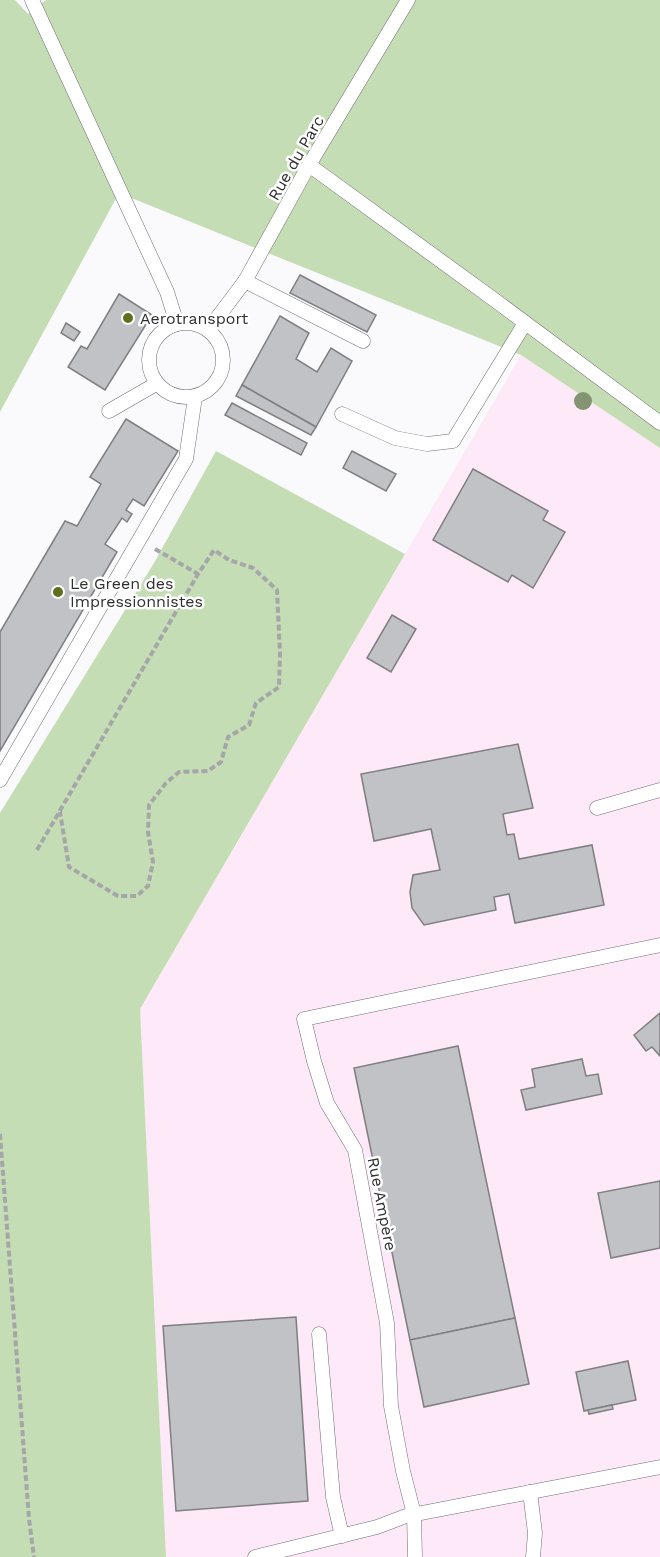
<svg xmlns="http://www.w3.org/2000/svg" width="660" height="1557" viewBox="0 0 660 1557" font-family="'Work Sans',sans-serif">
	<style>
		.industrial { fill: #fee9f8 }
		.green { fill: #c4ddb4 }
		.building { fill: #c1c2c5; stroke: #7f7f82; stroke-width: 1.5 }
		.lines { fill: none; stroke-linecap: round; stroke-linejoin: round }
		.lane-casing { stroke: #6e6f72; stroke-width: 15 }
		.path { stroke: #a6a6a8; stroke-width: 4; stroke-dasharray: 6 3; stroke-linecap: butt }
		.lane { stroke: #fff; stroke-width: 14 }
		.tree { fill: #839472 }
		.poi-dot { fill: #606f1a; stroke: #fff; stroke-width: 2 }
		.labels { text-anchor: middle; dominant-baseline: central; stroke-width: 5; stroke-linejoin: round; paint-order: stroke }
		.street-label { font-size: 16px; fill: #2f2f30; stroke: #fff }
		.poi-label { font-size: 16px; fill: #2f2f30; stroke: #fff; text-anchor: start }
	</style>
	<rect width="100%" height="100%" fill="#fafafd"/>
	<!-- industrial -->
	<polygon class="industrial" points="521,355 660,448 660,1557 166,1557 140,1009"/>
	<!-- green -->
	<g class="green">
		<polygon points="0,0 15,0 28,14 46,0 660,0 660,448 521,355 119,193 0,412"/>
		<polygon points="216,451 405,554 140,1009 166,1557 0,1557 0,813 154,563"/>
	</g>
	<!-- building -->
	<g class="building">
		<polygon points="300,275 376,315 367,332 290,293"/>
		<polygon points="119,294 152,315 105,390 68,367 81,346 87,349"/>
		<polygon points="280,316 309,333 296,359 317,372 331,348 352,361 316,427 242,385"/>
		<polygon points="66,323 80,332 74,341 61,333"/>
		<polygon points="242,385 316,427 311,435 236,396"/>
		<polygon points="232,403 307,443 301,455 225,415"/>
		<polygon points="126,419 178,451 144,506 133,499 126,510 132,514 127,522 122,518 105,544 117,552 0,751 0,632 65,521 77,526 101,484 90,477"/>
		<polygon points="352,451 396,474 386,491 343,468"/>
		<polygon points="473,469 548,511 543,520 565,532 533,588 512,575 508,582 433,540"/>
		<polygon points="392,615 416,629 391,672 367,658"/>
		<polygon points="518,744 533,808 503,814 507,835 514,834 519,859 592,845 604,905 515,923 509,894 494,897 496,910 424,925 412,908 410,892 413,875 440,870 431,829 374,841 361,774"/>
		<polygon points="660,1013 660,1056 652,1047 646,1051 634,1035"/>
		<polygon points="458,1046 515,1318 410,1340 354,1068"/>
		<polygon points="582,1059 586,1076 598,1074 602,1094 526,1110 521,1090 535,1087 532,1069"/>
		<polygon points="660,1181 660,1248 611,1258 598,1193"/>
		<polygon points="296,1317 308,1501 176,1511 163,1326"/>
		<polygon points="515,1318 529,1384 424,1407 410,1340"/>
		<polygon points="628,1361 636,1400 584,1411 576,1372"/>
		<polygon points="612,1405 613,1409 589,1414 588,1410"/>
	</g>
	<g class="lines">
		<!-- lane casing -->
		<g class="lane-casing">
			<g id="lane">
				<polyline points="32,0 167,292 177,324"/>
				<polyline points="309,165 496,301 660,423"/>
				<polyline points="245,281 363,341"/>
				<circle cx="186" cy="360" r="37"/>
				<polyline points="208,330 245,281 309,165 408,0"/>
				<polyline points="109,411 156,384"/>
				<polyline points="342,414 395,438 427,444 453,441 525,323"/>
				<polyline points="0,780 186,459 195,397"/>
				<polyline points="597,808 660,790"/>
				<polyline points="319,1334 333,1497 342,1536"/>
				<polyline points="530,1492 535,1533 533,1557"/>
				<polyline points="255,1557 377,1527 406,1516 660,1467"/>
				<polyline points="415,1557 414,1514 403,1471 391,1406 387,1323 355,1150 327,1103 314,1061 304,1019 660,945"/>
			</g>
		</g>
		<!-- path -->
		<g class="path">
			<polyline points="155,549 198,574"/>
			<polyline points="37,850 198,574 214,550 229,560 253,568 277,590 280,654 279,687 256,703 249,725 228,737 221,762 208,771 179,772 166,783 149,805 148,832 153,862 148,886 137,896 118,896 69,867 60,812"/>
			<polyline points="0,1134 29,1519 34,1557"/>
		</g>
		<!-- lane -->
		<use href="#lane" class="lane"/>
	</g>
	<!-- trees -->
	<circle class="tree" cx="583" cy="401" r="9"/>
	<!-- markers -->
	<g class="poi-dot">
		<circle cx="128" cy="318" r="6"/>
		<circle cx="58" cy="592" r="6"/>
	</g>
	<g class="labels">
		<!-- street labels -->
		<g class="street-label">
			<text transform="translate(296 158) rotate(-60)">Rue du Parc</text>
			<text transform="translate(382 1204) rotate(79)">Rue Ampère</text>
		</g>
		<!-- poi labels -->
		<g class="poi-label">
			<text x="140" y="318">Aerotransport</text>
			<text x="70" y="583">Le Green des<tspan x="70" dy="18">Impressionnistes</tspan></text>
		</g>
	</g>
</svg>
